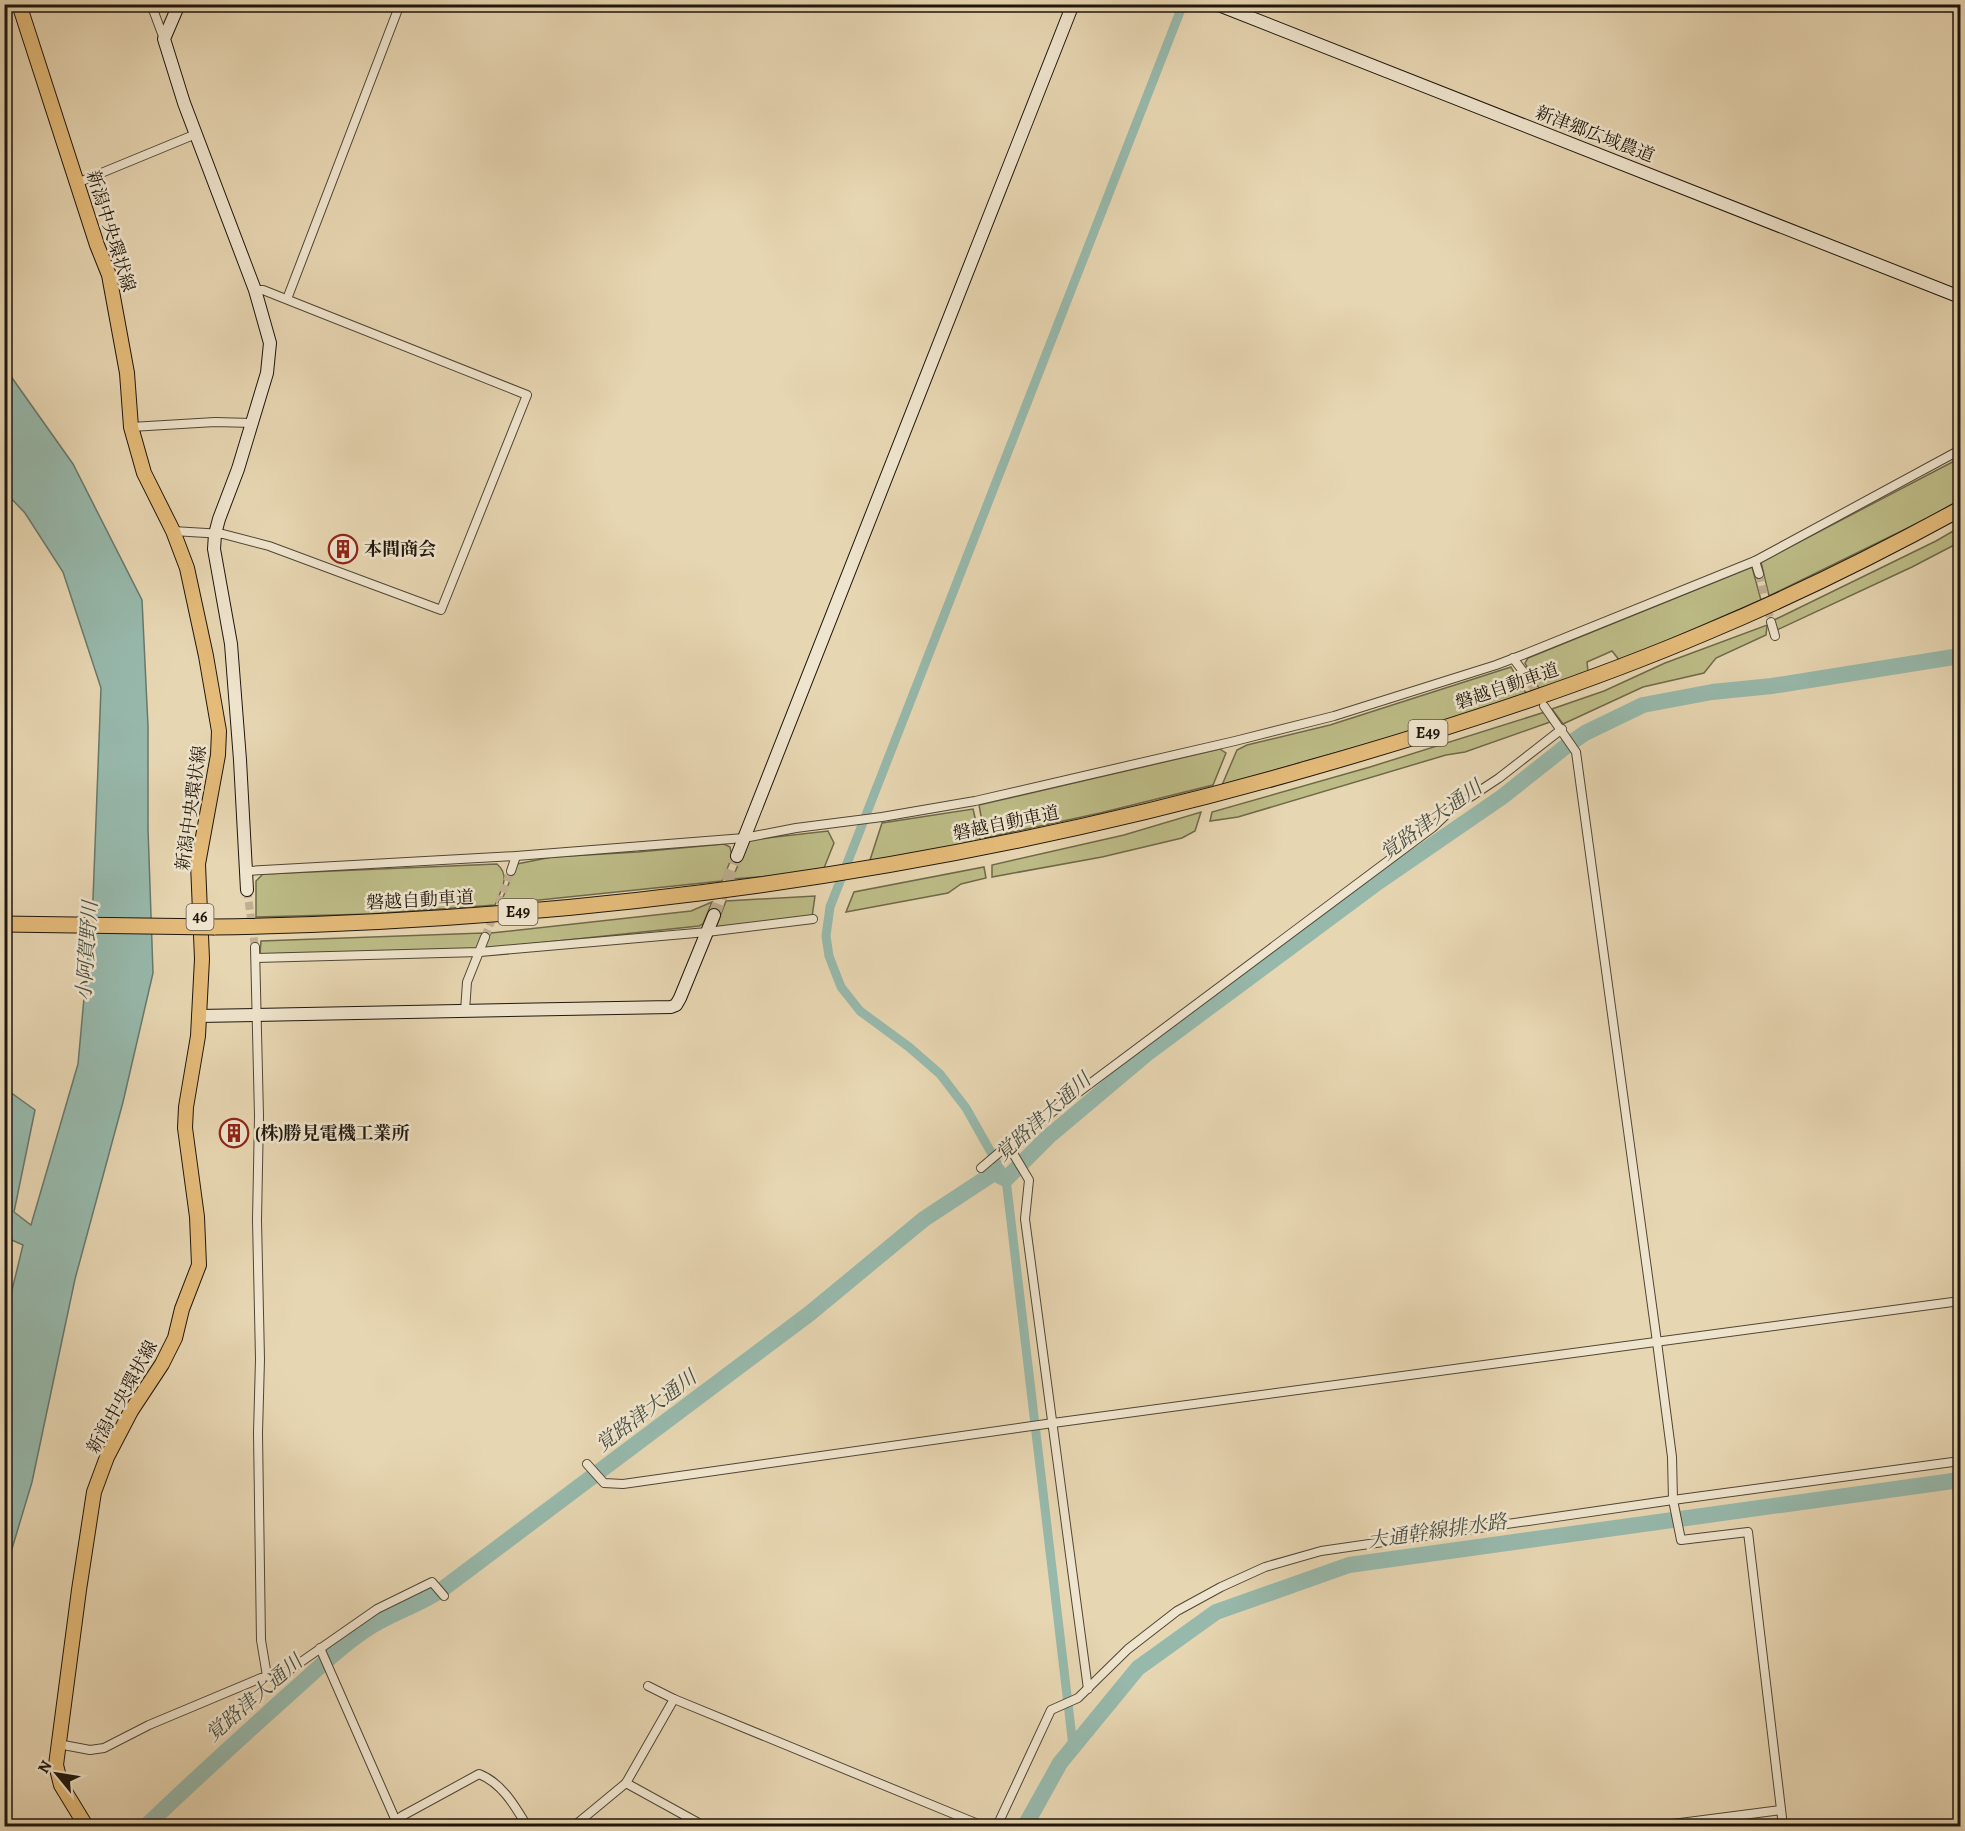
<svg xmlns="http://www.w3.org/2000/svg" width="1965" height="1831" viewBox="0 0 1965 1831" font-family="Alegreya,'Noto Serif JP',serif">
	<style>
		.green { fill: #bdbc87; stroke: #6e694a; stroke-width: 1.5 }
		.water { fill: #97b9ac; stroke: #67786c; stroke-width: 1.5 }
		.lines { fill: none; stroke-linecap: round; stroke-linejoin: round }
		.canal { stroke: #97b9ac; stroke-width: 9 }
		.river { stroke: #97b9ac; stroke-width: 16 }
		.street-tunnel { stroke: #bfb091; stroke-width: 8; stroke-dasharray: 8 4; stroke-linecap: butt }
		.secondary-tunnel { stroke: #bfb091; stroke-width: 12; stroke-dasharray: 12 6; stroke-linecap: butt }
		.street-casing { stroke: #504636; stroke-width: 10 }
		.secondary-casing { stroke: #1e160c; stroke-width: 14 }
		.primary-casing { stroke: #1e160c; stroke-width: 16 }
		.highway-casing { stroke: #1e160c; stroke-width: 17 }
		.street { stroke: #efe4cd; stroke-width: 8 }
		.secondary { stroke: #efe4cd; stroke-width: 12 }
		.primary { stroke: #e4bb79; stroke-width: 14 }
		.highway { stroke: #e4bb79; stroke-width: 15 }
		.highway-bridge-casing { stroke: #1e160c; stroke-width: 17; stroke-linecap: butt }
		.highway-bridge { stroke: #e4bb79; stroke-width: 15 }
		.labels { text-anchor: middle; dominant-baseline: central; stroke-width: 5; stroke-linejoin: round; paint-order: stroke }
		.shield { fill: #efe4cd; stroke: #5d5446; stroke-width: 1.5 }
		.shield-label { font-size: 16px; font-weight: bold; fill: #1e160c }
		.street-label { font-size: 18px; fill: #1e160c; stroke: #efe4cd }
		.poi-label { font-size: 18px; font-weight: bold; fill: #1e160c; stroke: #efe4cd; text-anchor: start }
		.water-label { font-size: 20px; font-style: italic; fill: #484f44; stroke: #efe4cd }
	</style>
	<rect width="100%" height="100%" fill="#e7d6b2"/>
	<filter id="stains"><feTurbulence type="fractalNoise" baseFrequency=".00333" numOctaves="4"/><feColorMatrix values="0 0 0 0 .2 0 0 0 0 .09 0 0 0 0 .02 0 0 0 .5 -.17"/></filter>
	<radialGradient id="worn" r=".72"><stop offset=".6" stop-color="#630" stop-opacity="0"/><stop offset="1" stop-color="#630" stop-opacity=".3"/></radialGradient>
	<!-- green -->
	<g class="green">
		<polygon points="1960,458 1960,500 1926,519 1769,596 1761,562"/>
		<polygon points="1960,527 1960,542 1912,567 1777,630 1774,620 1936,541"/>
		<polygon points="1752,567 1761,600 1620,661 1612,651 1587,662 1588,672 1540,690 1525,663 1528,658"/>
		<polygon points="1767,625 1766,635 1716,658 1704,673 1643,687 1563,724 1552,709 1604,691 1665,663"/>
		<polygon points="1511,667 1527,695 1441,723 1222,785 1237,750 1247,745 1330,725"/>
		<polygon points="1545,712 1550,722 1465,752 1446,755 1238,817 1210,821 1212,812 1370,767"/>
		<polygon points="1220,749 1226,753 1213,785 1100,813 985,838 979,805"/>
		<polygon points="973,809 981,843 869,863 882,823"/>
		<polygon points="1201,812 1195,831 1182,838 1102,857 992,877 992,865 1124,835"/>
		<polygon points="828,831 834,843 824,868 808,873 732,879 749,840"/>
		<polygon points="724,844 730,847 732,857 722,881 500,904 517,864 552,857 638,852"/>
		<path d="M497,864C511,876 501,890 495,905L371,914L256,917V881L263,874Z"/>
		<polygon points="984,867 986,878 961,884 948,893 846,912 854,892"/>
		<polygon points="815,896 812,917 716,927 726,901"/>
		<polygon points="712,902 703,924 699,926 483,949 491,933 691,911"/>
		<polygon points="483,933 477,950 260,954 261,941"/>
	</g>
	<!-- water -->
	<polygon class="water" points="5,364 10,375 73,464 142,600 148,726 148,829 153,973 123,1102 75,1279 32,1482 5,1572 4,1323 23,1245 5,1237 5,1114 10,1092 35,1110 14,1212 31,1225 78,1064 93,899 101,688 63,572 25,513 5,492"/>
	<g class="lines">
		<!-- canal -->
		<polyline class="canal" points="1073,1746 1006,1179 966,1108 940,1074 909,1047 860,1011 841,987 829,956 826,936 830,907 1183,4"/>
		<!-- river -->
		<g class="river">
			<path d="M146,1826C192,1782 239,1739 287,1696C312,1674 336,1650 364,1631C389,1613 419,1606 444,1588L809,1314L924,1219L994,1173L1006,1179L1048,1137L1149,1052L1374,885L1502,797L1565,747L1585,733L1643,705L1712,692L1772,686L1960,656"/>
			<polyline points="1025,1826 1060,1763 1138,1668 1216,1612 1349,1565 1960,1480"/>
		</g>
		<!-- street-tunnel -->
		<g class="street-tunnel">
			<polyline points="1759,574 1771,622"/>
			<polyline points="1525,674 1539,698"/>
			<polyline points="247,890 255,947"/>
			<polyline points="485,937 511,871"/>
		</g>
		<!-- secondary-tunnel -->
		<polyline class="secondary-tunnel" points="714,915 737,856"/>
		<!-- street casing -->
		<g class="street-casing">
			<g id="street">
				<polyline points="151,4 164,39"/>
				<polyline points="77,183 196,134"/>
				<polyline points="287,299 400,4"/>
				<polyline points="131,427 215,422 252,423"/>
				<polyline points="173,531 223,534 269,546 441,610 527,395 263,290 255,290"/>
				<polyline points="1755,561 1759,574"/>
				<polyline points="1771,622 1775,636"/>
				<polyline points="1513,658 1525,674"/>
				<polyline points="1544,706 1576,752 1657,1342 1672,1457 1673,1500 1681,1540 1748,1532 1783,1826"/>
				<polyline points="247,871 516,856 744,838 796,828 882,817 975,801 1235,741 1334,716 1496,665 1525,654 1755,561 1960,450"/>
				<polyline points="511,871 516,856"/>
				<polyline points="255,947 259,1116 257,1220 260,1359 258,1433 261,1640 267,1676"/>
				<polyline points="256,958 480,952 707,932 813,919"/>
				<polyline points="465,1011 467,982 485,937"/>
				<polyline points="1008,1145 1029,1180 1025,1219 1088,1689"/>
				<polyline points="981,1168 1008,1145 1432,828 1452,809 1499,778 1562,729"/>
				<polyline points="587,1464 604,1483 623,1484 1053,1423 1960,1301"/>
				<polyline points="320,1648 396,1821"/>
				<polyline points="648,1686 674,1699 983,1826"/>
				<polyline points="58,1744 90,1750 104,1748 149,1725 261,1678 288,1671 377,1609 432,1582 444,1596"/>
				<polyline points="626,1783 704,1826"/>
				<path d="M388,1826L402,1816L479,1774C502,1783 515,1806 527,1826"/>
				<polyline points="574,1826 626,1783 674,1699"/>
				<polyline points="997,1826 1051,1710 1078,1698 1128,1649 1177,1611 1221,1587 1265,1567 1321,1551 1673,1500 1960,1461"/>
				<polyline points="1657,1826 1781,1810"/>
			</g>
		</g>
		<!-- secondary casing -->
		<g class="secondary-casing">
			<g id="secondary">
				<polyline points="179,4 164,39 184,103 255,290 270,343 267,373 238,469 219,519 215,534 214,549 231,644 240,760 247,890"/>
				<polyline points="1216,4 1960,297"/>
				<polyline points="737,856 1073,4"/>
				<polyline points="198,1016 671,1007 676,1005 680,998 714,915"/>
			</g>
		</g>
		<!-- primary casing -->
		<g class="primary-casing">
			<polyline id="primary" points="19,4 97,245 109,275 127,373 131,427 144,473 173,531 187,568 206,656 219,731 218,755 198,864 202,959 198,1036 186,1107 185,1128 197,1217 199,1265 182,1309 175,1338 162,1364 131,1411 107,1457 94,1492 79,1590 56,1765 61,1785 86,1826"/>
		</g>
		<!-- highway casing -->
		<g class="highway-casing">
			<path id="highway" d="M214,927C586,921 953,871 1310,768C1444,730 1578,687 1707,632C1793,596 1878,554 1960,509"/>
		</g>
		<!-- street -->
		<use href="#street" class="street"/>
		<!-- secondary -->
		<use href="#secondary" class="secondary"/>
		<!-- primary -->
		<use href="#primary" class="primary"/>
		<!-- highway -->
		<use href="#highway" class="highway"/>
		<!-- highway-bridge casing -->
		<g class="highway-bridge-casing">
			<polyline id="highway-bridge" points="4,924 214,927"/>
		</g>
		<!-- highway-bridge -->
		<use href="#highway-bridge" class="highway-bridge"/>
	</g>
	<!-- icons -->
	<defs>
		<g id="building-ring" transform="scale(1.5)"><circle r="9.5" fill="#efe4cd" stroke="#8f2418" stroke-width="1.5"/><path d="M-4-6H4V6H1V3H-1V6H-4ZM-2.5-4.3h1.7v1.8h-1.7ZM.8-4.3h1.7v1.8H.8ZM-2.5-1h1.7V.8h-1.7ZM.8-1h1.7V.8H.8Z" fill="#8f2418"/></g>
	</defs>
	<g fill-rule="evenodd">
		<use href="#building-ring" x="343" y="549"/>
		<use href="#building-ring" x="234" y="1133"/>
	</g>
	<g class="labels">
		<!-- shield labels -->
		<g class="shield">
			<rect x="1408.5" y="720" width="39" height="26" rx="4.5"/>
			<rect x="498.5" y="899" width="39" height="26" rx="4.5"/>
			<rect x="186.5" y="904" width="27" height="26" rx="4.5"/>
		</g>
		<g class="shield-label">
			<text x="1428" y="733">E49</text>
			<text x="518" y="912">E49</text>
			<text x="200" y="917">46</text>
		</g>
		<!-- street labels -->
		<g class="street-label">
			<text transform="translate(1595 134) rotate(21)">新津郷広域農道</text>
			<text transform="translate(111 231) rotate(73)">新潟中央環状線</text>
			<text transform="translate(1507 686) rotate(-19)">磐越自動車道</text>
			<text transform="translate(191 808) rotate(-82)">新潟中央環状線</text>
			<text transform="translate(1006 823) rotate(-12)">磐越自動車道</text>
			<text transform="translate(420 900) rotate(-3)">磐越自動車道</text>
			<text transform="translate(122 1397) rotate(-61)">新潟中央環状線</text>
		</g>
		<!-- poi labels -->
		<g class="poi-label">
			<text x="364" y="549">本間商会</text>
			<text x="255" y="1133">(株)勝見電機工業所</text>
		</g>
		<!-- water labels -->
		<g class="water-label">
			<text transform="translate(1431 820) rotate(-36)">覚路津大通川</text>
			<text transform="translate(87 951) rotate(-86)">小阿賀野川</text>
			<text transform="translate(1043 1117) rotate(-42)">覚路津大通川</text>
			<text transform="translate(646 1411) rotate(-37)">覚路津大通川</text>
			<text transform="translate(1437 1531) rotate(-8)">大通幹線排水路</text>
			<text transform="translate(254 1698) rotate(-41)">覚路津大通川</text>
		</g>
	</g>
	<!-- margin -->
	<rect width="1965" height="1831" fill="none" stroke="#e7d6b2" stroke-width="24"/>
	<rect x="6" y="6" width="1953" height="1819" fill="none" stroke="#1e160c" stroke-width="3"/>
	<rect x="12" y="12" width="1941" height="1807" fill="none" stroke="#1e160c" stroke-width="1.5"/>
	<!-- north arrow -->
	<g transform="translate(57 1774) rotate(300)" stroke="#efe4cd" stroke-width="4.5" paint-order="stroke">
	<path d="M0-4.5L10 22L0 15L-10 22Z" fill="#1e160c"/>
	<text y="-9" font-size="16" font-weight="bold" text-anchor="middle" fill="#1e160c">N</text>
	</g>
	<rect width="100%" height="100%" filter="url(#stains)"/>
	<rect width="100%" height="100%" fill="url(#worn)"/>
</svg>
